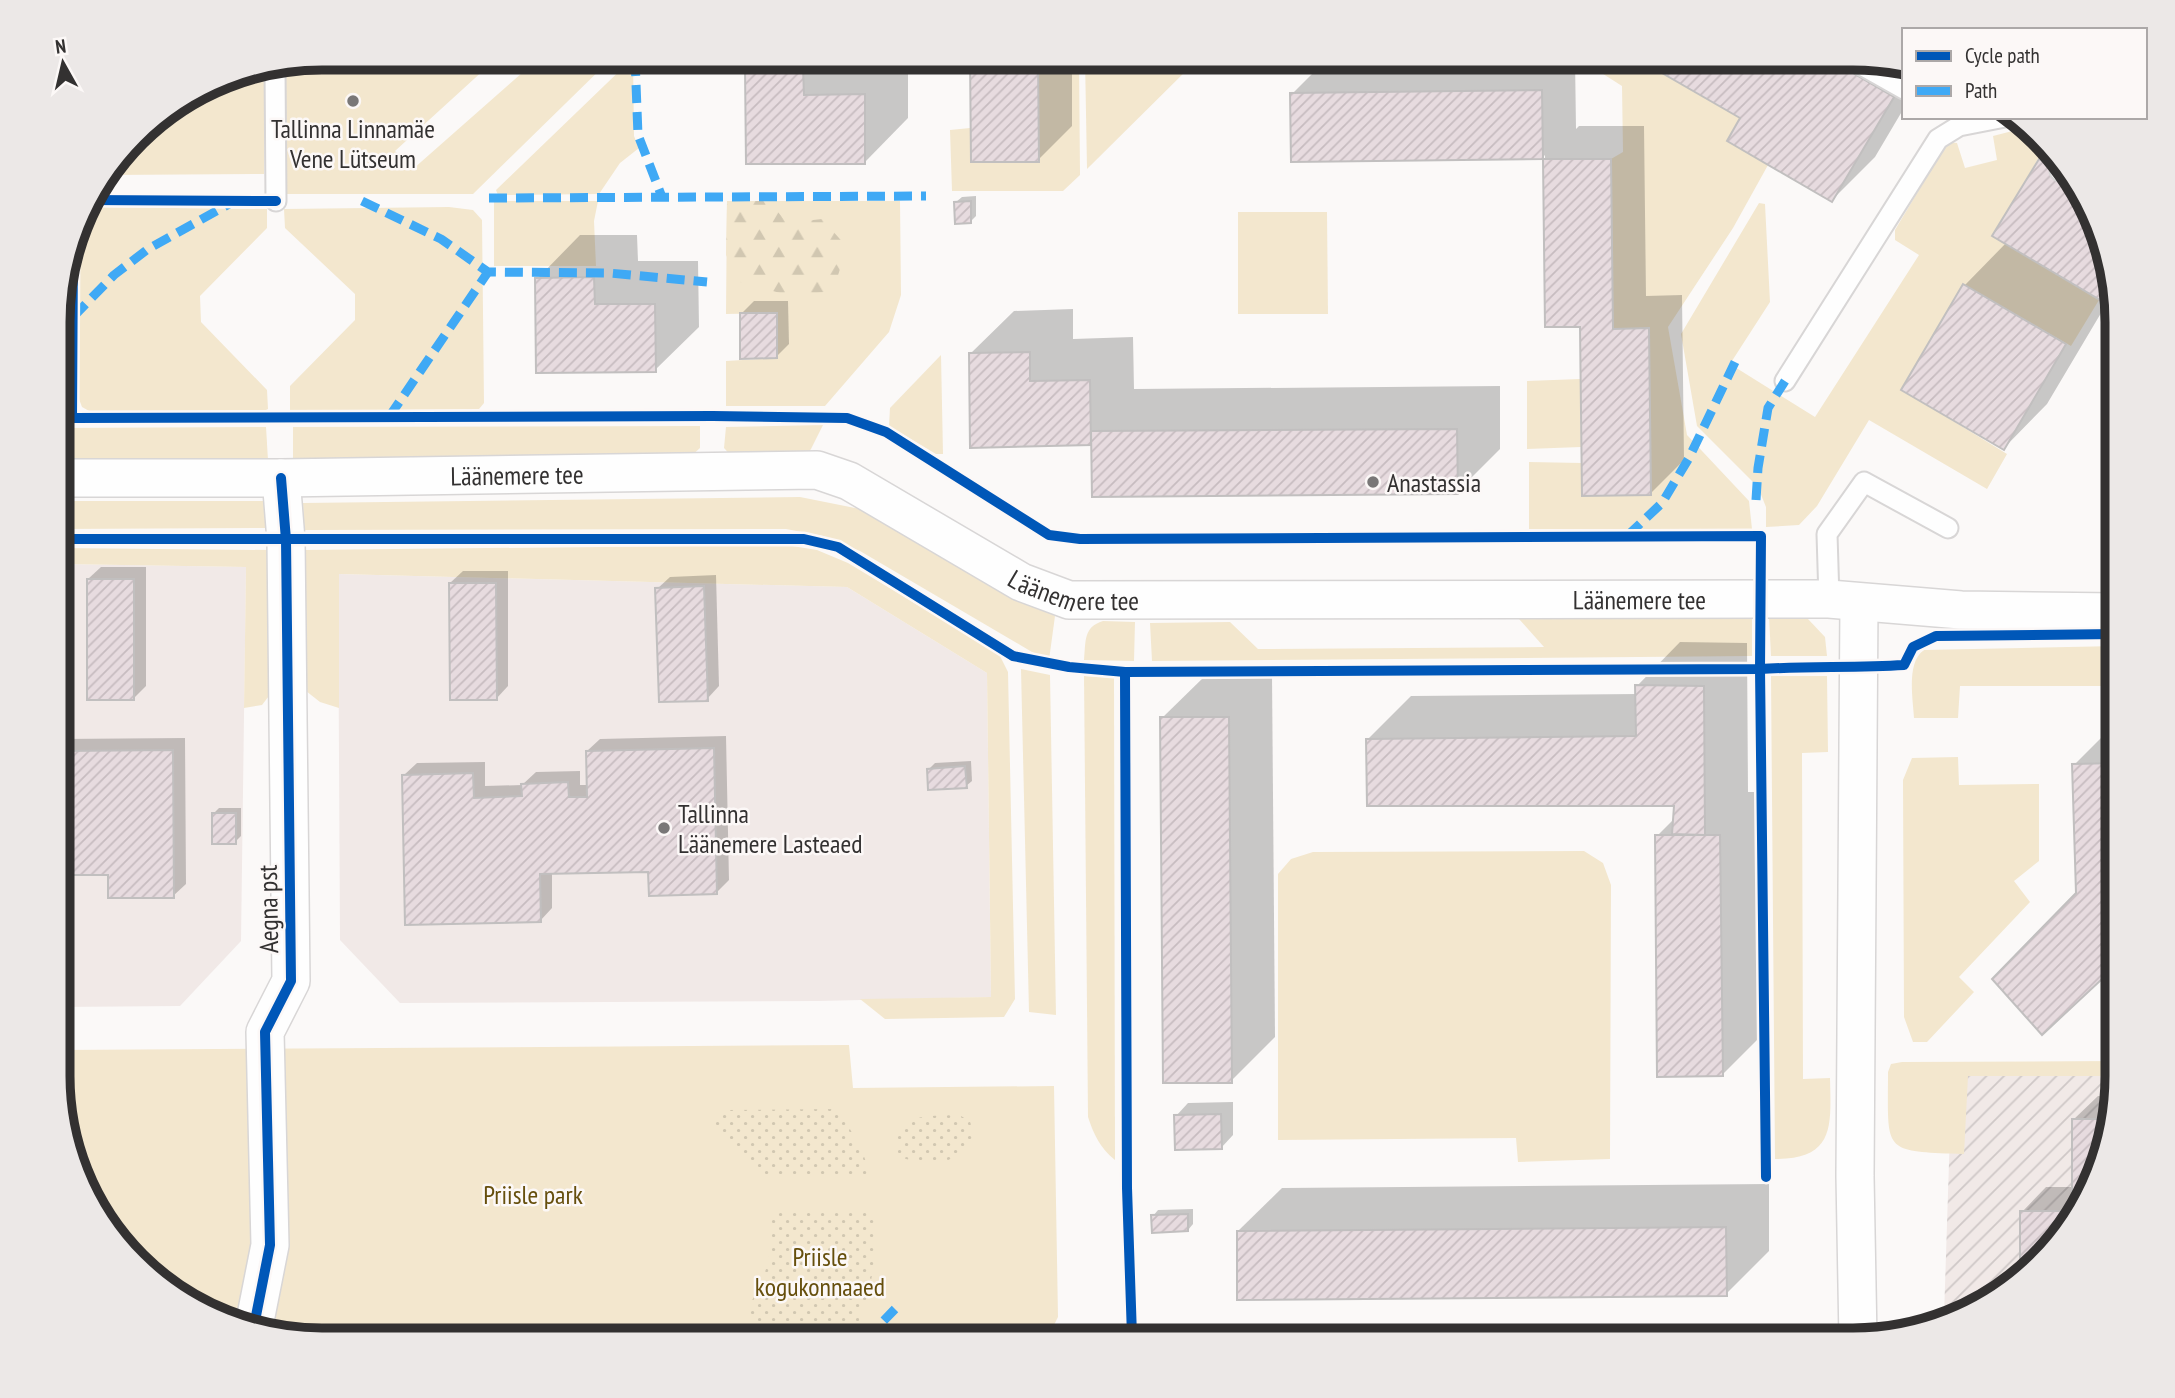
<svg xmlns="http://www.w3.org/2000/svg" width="2175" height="1398" viewBox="0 0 2175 1398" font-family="'PT Sans Narrow',sans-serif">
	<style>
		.built { fill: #f1e9e7 }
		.industrial { fill: url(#industrial-furrows) }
		.green { fill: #f3e7ce }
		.forest { fill: url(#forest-firs) }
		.garden { fill: url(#garden-dots) }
		.shadow { fill: #0003 }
		.building { fill: url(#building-hatch); stroke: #c1bfbf; stroke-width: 2 }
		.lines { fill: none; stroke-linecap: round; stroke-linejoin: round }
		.lane-casing { stroke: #d8d6d6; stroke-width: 23 }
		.street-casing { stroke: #d8d6d6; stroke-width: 40 }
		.lane { stroke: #fefefe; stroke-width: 19 }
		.street { stroke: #fefefe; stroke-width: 37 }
		.quiet { stroke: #3fa9f5; stroke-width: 9; stroke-dasharray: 18 9; stroke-linecap: butt }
		.cycleway-casing { stroke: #fcf8f7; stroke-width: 15 }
		.cycleway { stroke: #0057b8; stroke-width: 10 }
		.poi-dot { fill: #797777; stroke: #fcf8f7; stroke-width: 2.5 }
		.labels { text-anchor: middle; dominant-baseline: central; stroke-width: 5; stroke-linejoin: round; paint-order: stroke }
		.poi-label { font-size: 26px; fill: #333131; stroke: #fcf8f7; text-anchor: start }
		.street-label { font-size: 26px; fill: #333131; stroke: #fcf8f7 }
		.park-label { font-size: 26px; fill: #664f0d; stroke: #fcf8f7 }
		.rim { fill: none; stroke: #333131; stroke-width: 9 }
	</style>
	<defs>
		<pattern id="industrial-furrows" width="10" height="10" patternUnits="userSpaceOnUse" patternTransform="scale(1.75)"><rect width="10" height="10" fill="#f1e9e7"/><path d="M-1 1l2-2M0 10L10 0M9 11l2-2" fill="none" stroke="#cfc8c7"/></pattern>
		<pattern id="forest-firs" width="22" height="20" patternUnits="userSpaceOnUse" patternTransform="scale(1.75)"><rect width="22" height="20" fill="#f3e7ce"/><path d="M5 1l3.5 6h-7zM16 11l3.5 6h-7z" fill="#d1c7b1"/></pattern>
		<pattern id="garden-dots" width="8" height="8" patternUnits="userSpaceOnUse" patternTransform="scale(1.75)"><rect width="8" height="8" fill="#f3e7ce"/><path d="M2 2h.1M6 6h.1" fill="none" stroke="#d1c7b1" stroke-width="1.8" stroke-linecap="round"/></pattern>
		<pattern id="building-hatch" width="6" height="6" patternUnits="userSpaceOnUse" patternTransform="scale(1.75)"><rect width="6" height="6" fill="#e7dbdf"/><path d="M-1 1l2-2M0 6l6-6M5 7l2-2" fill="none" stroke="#c7bcc0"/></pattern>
	</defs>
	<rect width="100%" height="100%" fill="#fbf9f8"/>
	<!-- built -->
	<g class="built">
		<polygon points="60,564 246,567 241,941 180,1006 60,1007"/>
		<polygon points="338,574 847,587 987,673 991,997 818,1001 400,1003 340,940"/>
	</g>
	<!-- industrial -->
	<polygon class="industrial" points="2117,1069 2117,1093 2103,1161 2073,1223 1986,1305 1944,1317 1952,1070"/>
	<!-- green -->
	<g class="green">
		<polygon points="322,58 497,58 395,151 413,169 539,58 612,58 473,194 281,194 282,66"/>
		<polygon points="633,58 634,136 639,148 620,163 599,194 498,195 496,190"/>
		<polygon points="1038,58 1079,58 1080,175 1063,191 952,191 950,130 970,128 971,162 1039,162"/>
		<polygon points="1085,58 1199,58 1087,169"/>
		<polygon points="1578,58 1636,58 1740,118 1727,141 1768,165 1733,228 1668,327 1687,435 1749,501 1752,529 1529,529 1529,462 1582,463 1582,496 1651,495 1649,328 1613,329 1611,159 1623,152 1622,86"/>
		<polygon points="266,69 264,174 108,175 147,123 221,78"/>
		<polygon points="2024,128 2053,159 2049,164 2038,159 1993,236 2099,300 2071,346 1963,284 1901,389 2007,454 1987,489 1869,420 1817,506 1799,525 1766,527 1766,507 1758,487 1697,426 1681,334 1759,203 1765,204 1770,302 1730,364 1815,417 1919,255 1895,240 1895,230 1945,146 1950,142 1957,143 1965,168 1997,160 1993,136"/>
		<polygon points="494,201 598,201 594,221 596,266 494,266"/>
		<polygon points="727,201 900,201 901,295 889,332 825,406 726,406 726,361 777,358 776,313 726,314"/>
		<polygon points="91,207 267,209 267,228 200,296 201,322 267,390 268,409 264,411 91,412 82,407 79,399 78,229 83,210"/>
		<polygon points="449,207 473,210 482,220 484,403 479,409 290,411 290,386 355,320 355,294 285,228 284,209"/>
		<polygon points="1238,212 1327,212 1328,314 1238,314"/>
		<polygon points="67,265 67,411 60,411 60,288"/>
		<polygon points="941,355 943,454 936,454 889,426 890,408"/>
		<polygon points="1580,379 1581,447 1527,449 1527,381"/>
		<polygon points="823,425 811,449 802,460 736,461 724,448 726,427"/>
		<polygon points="700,426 700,448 689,458 293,459 293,427"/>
		<polygon points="266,427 268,460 60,462 60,428"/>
		<polygon points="800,497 870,511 1055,616 1049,660 1032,652 860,551 823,536 786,529 304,530 303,503"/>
		<polygon points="60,501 268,501 269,528 60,529"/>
		<polygon points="786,545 817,550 848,563 999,654 1008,672 1015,999 1004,1017 885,1019 860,999 991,997 987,673 847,587 339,574 339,708 320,702 306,691 303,550"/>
		<polygon points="60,548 269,550 272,692 262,705 244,708 246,567 60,564"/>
		<polygon points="1752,616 1752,656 1152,661 1150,623 1230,622 1258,649 1544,647 1519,619"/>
		<polygon points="1769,616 1808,619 1825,637 1827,656 1771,656"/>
		<path d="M1103,621L1135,622L1134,661L1084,660C1086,642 1083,627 1103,621Z"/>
		<path d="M2117,646V686H1960L1958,718H1914C1913,699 1906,662 1924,650Z"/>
		<polygon points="1021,669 1050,675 1056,1015 1029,1012"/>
		<path d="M1084,676L1114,678L1115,1160C1100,1148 1094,1135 1088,1117Z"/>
		<path d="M1771,676H1827L1828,752L1802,753L1803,1079L1830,1078C1831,1126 1835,1159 1775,1159Z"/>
		<polygon points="1958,757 1959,785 2039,784 2039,861 2014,881 2030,902 1959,977 1974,992 1927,1042 1913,1042 1904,1017 1903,780 1912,758"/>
		<polygon points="1584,851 1603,863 1611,885 1610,1159 1518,1162 1516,1138 1278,1140 1278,874 1291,859 1313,852"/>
		<polygon points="849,1045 853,1088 1054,1086 1058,1317 1050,1333 1041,1340 321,1340 253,1331 175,1296 102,1223 60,1110 60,1050"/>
		<path d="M2117,1061V1076H1968L1964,1154C1881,1151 1888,1153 1888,1072L1891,1064L1902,1062Z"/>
	</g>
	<!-- forest -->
	<polygon class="forest" points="727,201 769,201 787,223 822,219 847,247 833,291 791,296 740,282 726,255"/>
	<!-- garden -->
	<g class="garden">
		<path d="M839,1109L862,1151L872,1178L760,1177C746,1154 732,1140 709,1126L727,1110Z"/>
		<path d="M959,1115L970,1121L974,1137C957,1166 928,1169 899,1156C885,1113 928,1116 959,1115Z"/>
		<path d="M875,1212C877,1261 873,1285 855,1331L761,1332L744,1314C768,1275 772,1258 771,1213Z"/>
	</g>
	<!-- shadow -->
	<g class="shadow">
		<polygon points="758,58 908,58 908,118 865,162 747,69"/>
		<polygon points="972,58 1072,58 1072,126 1038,160 972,161"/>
		<polygon points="1575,58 1576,129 1579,126 1644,126 1646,296 1682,295 1684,460 1650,494 1582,326 1546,326 1545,155 1542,158 1292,94 1326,60"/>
		<polygon points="1639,58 1854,58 1904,64 1904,108 1875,157 1832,200 1742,118"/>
		<polygon points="2047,153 2082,190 2117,308 2107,303 2047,404 2004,448 1965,285 2007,242 2040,160"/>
		<polygon points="976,196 976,216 971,221 956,202 962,197"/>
		<polygon points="580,235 637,235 638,261 698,261 699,327 655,370 537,279"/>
		<polygon points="754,301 788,301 789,344 776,357 741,314"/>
		<polygon points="1073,309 1073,339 1133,337 1134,389 1500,386 1500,449 1457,492 1093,444 972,446 970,354 1014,311"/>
		<polygon points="101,567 146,567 146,686 134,698 88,579"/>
		<polygon points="463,571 508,571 508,686 496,699 450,583"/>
		<polygon points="716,575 719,686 707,699 657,589 670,577"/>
		<polygon points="1680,642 1747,643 1748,792 1763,792 1766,1031 1722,1075 1657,836 1675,818 1675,805 1367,740 1411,696 1637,694 1637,686"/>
		<polygon points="1272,674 1275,1037 1231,1081 1162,718 1206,675"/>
		<polygon points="2108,731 2117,731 2117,962 2078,893 2074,765"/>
		<polygon points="726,736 729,880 716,893 650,870 552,872 552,908 540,921 404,775 417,763 485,762 485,786 522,785 536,772 580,771 580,785 588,785 587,751 600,739"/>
		<polygon points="185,738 186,884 173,896 110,873 60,874 60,739"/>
		<polygon points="971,761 972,781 966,786 929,769 935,763"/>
		<polygon points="219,808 241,808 241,836 235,842 213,814"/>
		<polygon points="2098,1096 2116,1096 2103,1161 2073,1223 2022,1212 2046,1187 2073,1187 2073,1120"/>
		<polygon points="1233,1102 1233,1135 1221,1148 1176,1116 1188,1103"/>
		<polygon points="1769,1184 1769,1251 1726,1294 1238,1231 1282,1188"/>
		<polygon points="1193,1209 1193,1224 1188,1230 1153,1216 1158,1210"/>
	</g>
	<!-- building -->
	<g class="building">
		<polygon points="970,58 1038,58 1039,162 971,162"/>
		<polygon points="1636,58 1827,58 1894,97 1832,202 1727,141 1740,118"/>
		<polygon points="745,68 803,68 804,95 865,94 865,164 746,164"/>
		<polygon points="1542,90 1543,159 1291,162 1290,93"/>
		<polygon points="1543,159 1611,159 1613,329 1649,328 1651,495 1582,496 1580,327 1545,327"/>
		<polygon points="2039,159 2069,176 2082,190 2117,310 1992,236"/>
		<polygon points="971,201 971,223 955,224 954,202"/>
		<polygon points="594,277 595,304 655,304 656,372 536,373 535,278"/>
		<polygon points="1963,284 2066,344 2004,450 1901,390"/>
		<polygon points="740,313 777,313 777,358 740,359"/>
		<polygon points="1030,352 1030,381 1090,380 1091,445 970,448 969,353"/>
		<polygon points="1457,429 1458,494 1092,497 1091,431"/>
		<rect x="87" y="579" width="47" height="121"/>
		<polygon points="449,583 496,583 497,700 450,700"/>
		<polygon points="704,586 708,701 659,702 655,588"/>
		<polygon points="1635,685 1704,686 1705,835 1672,834 1674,806 1367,806 1366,739 1636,736"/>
		<polygon points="1160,717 1229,717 1232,1083 1163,1083"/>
		<polygon points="714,748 717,894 649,896 648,872 540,874 541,922 405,925 402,775 473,773 474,798 522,796 521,784 568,782 569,797 587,797 586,751"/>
		<polygon points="173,750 174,898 108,898 108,875 60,875 60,751"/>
		<polygon points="2117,763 2117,965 2042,1035 1992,979 2076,893 2072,764"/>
		<polygon points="965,766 967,788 928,790 927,769"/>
		<rect x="212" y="813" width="24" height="31"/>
		<polygon points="1655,835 1720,835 1723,1076 1657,1077"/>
		<polygon points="1221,1114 1222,1149 1175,1150 1174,1115"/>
		<polygon points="2072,1119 2112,1119 2103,1161 2073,1223 2020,1273 2020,1211 2072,1211"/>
		<polygon points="1188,1214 1188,1231 1152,1233 1151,1215"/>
		<polygon points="1726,1227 1727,1296 1237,1300 1237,1231"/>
	</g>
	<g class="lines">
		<!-- lane casing -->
		<g class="lane-casing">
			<g id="lane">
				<polyline points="1849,58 1904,89"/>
				<polyline points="275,67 276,201"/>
				<polyline points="2060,171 2062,168"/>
				<polyline points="1785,381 1938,139 1959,126 2005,117"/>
				<polyline points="1829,599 1827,534 1864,482 1948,528"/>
			</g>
		</g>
		<!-- street casing -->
		<g class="street-casing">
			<g id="street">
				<path id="s1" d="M60,478H281L817,470L849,481L1021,582L1069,600L1829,599L1961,610L2117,612"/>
				<polyline points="253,1331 270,1245 265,1032 291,981 286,540 281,478"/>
				<polyline points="1858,1340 1855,1176 1859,603"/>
			</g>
		</g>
		<!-- lane -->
		<use href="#lane" class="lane"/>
		<!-- street -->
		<use href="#street" class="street"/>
		<!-- quiet -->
		<g class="quiet">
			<polyline points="635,58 638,135 662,197"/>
			<polyline points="489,198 926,196"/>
			<polyline points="362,201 441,239 488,272 609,273 707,282"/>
			<polyline points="73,317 114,275 148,249 229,204"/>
			<polyline points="389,417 488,272"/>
			<polyline points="1756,500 1758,468 1768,408 1785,381"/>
			<polyline points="1627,536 1662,503 1689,458 1736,360"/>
			<polyline points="865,1340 895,1309"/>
			<polyline points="1743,1340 1746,1335"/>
		</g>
		<!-- cycleway casing -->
		<g class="cycleway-casing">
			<g id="cycleway">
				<polyline points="88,200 276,201"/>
				<polyline points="73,245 72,418 713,416 847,418 886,432 1049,535 1080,539 1761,536 1760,669 1766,1177"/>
				<polyline points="60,539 804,539 838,547 1013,656 1069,667 1125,672"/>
				<polyline points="253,1331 270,1245 265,1032 291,981 286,540 281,478"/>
				<path d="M1132,1336L1127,1188L1125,672L1760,669C1808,666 1856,668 1904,665L1913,647L1936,636L2117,634"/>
			</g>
		</g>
		<!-- cycleway -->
		<use href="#cycleway" class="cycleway"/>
	</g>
	<!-- markers -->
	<g class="poi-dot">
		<circle cx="353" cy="101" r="7"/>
		<circle cx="1373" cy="482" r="7"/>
		<circle cx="664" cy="828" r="7"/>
	</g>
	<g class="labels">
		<!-- poi labels -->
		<g class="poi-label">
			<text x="353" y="128" text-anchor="middle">Tallinna Linnamäe<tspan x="353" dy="30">Vene Lütseum</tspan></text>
			<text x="1387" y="482">Anastassia</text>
			<text x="678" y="813">Tallinna<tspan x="678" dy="30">Läänemere Lasteaed</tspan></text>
		</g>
		<!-- street labels -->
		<g class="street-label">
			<text stroke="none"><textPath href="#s1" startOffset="457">Läänemere tee</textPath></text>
			<text stroke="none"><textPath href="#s1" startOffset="1045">Läänemere tee</textPath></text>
			<text stroke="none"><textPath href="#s1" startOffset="1612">Läänemere tee</textPath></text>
			<text transform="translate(268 909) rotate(-91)">Aegna pst</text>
		</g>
		<!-- park labels -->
		<g class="park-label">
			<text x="533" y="1194">Priisle park</text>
			<text x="820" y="1256">Priisle<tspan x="820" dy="30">kogukonnaaed</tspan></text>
		</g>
	</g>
	<!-- crop -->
	<path d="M0 0H2175V1398H0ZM322 70H1853A252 252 0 0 1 2105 322V1076A252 252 0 0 1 1853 1328H322A252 252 0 0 1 70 1076V322A252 252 0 0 1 322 70Z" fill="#ece8e7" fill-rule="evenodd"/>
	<path class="rim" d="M322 70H1853A252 252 0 0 1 2105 322V1076A252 252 0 0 1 1853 1328H322A252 252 0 0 1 70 1076V322A252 252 0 0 1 322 70Z"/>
	<!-- legend -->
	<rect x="1902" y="28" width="245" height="91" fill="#fcf8f7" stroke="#aca8a8" stroke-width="2"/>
	<rect x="1916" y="51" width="35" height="10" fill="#0057b8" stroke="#aca8a8" stroke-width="2"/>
	<text x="1965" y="63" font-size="21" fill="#333131">Cycle path</text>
	<rect x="1916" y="86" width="35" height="10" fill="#3fa9f5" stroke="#aca8a8" stroke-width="2"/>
	<text x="1965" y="98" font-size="21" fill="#333131">Path</text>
	<!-- north arrow -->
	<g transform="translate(63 63) rotate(352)" stroke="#fcf8f7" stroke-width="5" paint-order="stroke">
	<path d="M0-5L12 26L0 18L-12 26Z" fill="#333131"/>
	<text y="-10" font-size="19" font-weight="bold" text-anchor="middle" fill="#333131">N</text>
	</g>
</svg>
